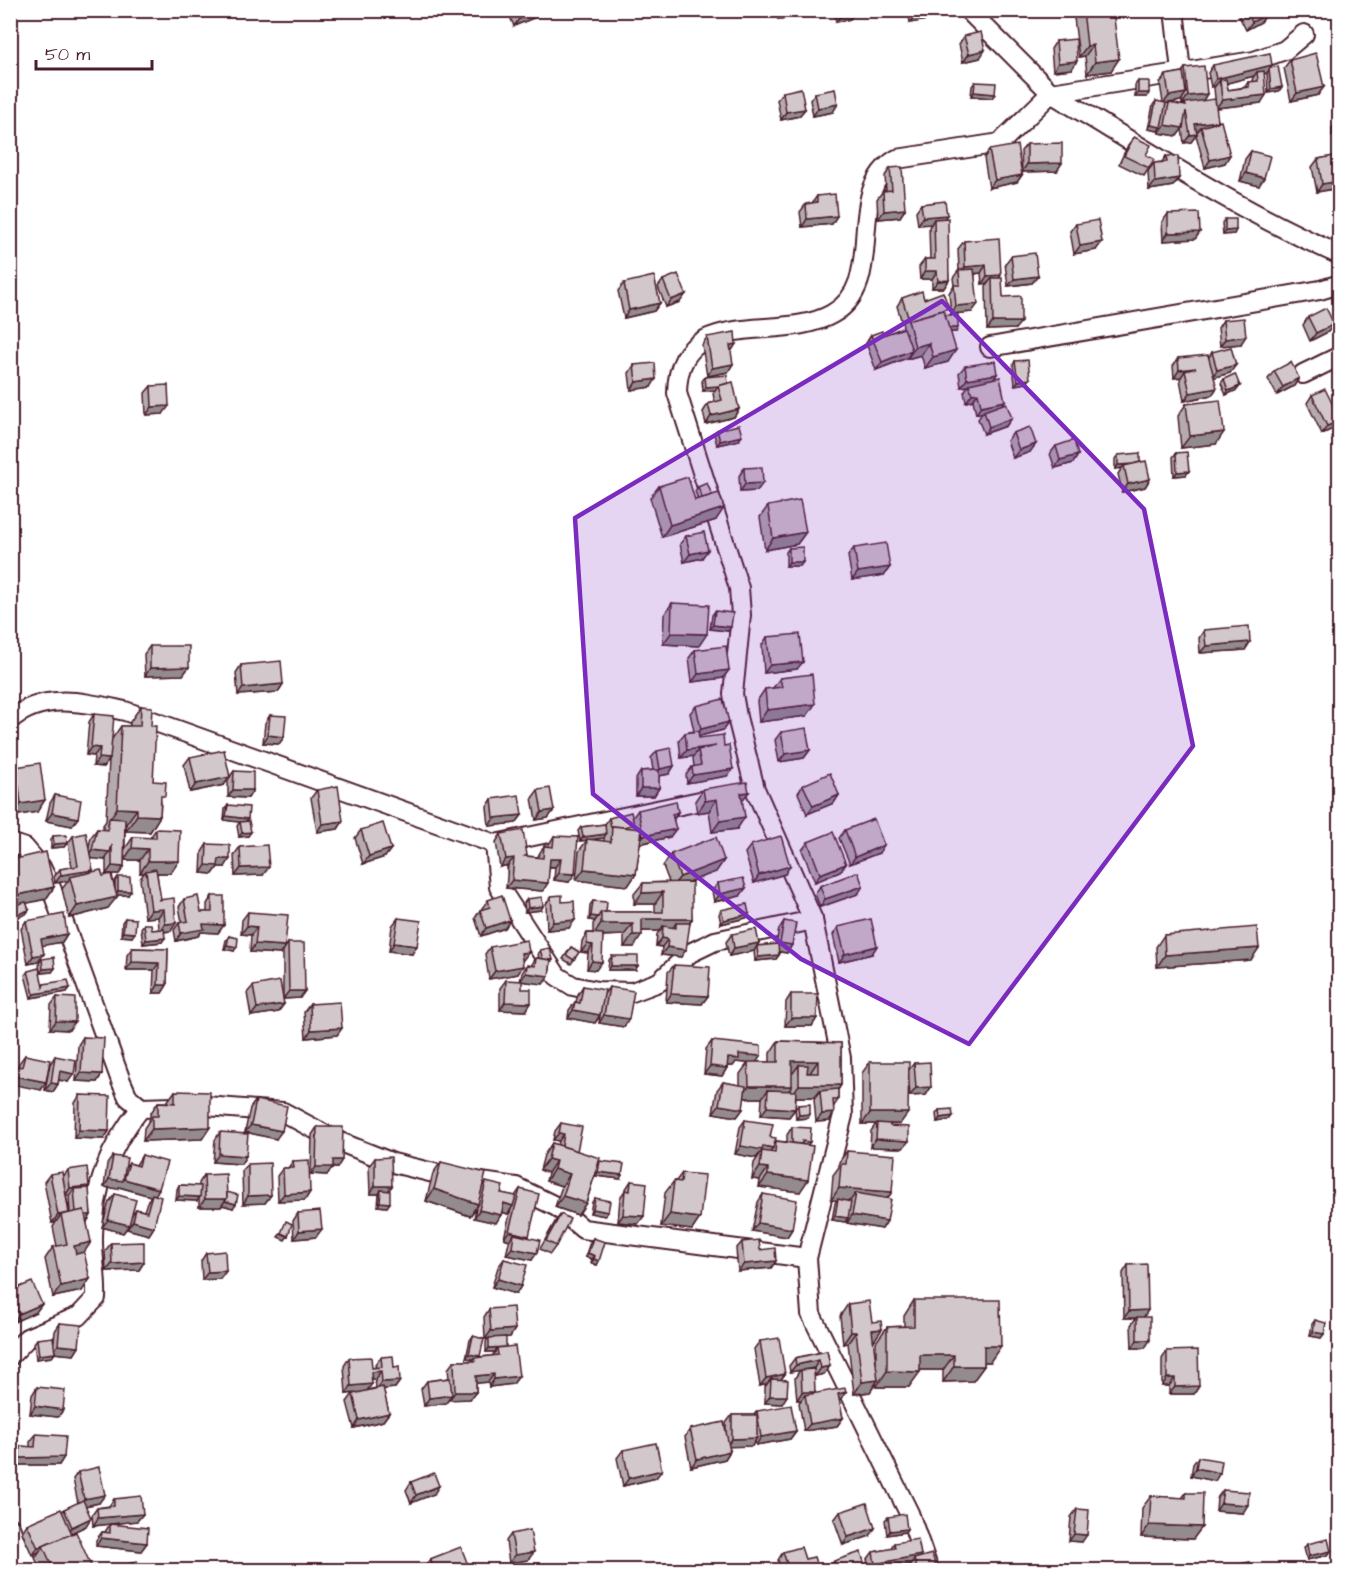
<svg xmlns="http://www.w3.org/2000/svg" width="1350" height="1581" viewBox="0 0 1350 1581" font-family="'Architects Daughter',sans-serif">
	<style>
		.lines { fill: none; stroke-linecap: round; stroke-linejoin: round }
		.street-casing { stroke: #4a1f2b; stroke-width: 22 }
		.street { stroke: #fff; stroke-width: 18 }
		.wall { fill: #b5abaf; stroke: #4a1f2b; stroke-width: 1.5; fill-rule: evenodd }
		.shaded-wall { fill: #938b8e; stroke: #4a1f2b; stroke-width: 1.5 }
		.building { fill: #d2c7cb; stroke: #4a1f2b; stroke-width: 1.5 }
		.marked { fill: #7b2cbf; fill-opacity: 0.2; stroke: #7b2cbf; stroke-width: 4.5; stroke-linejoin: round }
	</style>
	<rect width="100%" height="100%" fill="#fff"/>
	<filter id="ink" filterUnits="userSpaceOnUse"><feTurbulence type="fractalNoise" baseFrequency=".0167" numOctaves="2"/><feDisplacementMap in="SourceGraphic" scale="12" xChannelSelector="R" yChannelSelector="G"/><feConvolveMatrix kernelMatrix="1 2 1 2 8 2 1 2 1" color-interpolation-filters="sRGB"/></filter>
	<g filter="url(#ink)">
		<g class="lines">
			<!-- street casing -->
			<g class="street-casing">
				<g id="street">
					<polyline points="1174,10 1181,71"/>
					<path d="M1051,93C1145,149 1239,211 1340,255"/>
					<polyline points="1051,93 1254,61 1285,50 1304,34"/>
					<polyline points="990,347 1320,290 1340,284"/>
					<polyline points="1303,374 1340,356"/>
					<path d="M10,720C44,691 86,703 125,711L495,844L719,797"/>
					<polyline points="10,843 25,848 41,867 52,890 121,1081 128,1097 141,1108 206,1106 283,1112 335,1140 393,1163 454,1178 516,1187 557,1207 583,1229 807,1258"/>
					<polyline points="495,844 499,887 557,976 573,986 597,991 632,992 659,982 690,953 715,941 813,920"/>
					<path d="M10,1356L27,1338L79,1316L96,1298C97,1278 93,1261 93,1242C92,1191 109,1146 141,1108"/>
					<polyline points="10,1527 16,1544 32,1570"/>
					<path d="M929,1570L909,1513L811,1314L807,1258L843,1115L841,1058L813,920L755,789L737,717L733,694L741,615L739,588L677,393C678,303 780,344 832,314C890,282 841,192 897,159L1000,143L1051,93L968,10"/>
				</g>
			</g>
			<!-- street -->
			<use href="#street" class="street"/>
		</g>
		<!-- wall -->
		<g class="wall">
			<polygon points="507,10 549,10 548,12 514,26"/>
			<polygon points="777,10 808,10 804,17 778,19"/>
			<polygon points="834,10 855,10 855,12 850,19 836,22"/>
			<polygon points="913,10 943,10 938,18 910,23 909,16"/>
			<polygon points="1080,10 1113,10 1111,71 1087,74 1085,56 1079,57 1074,18"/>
			<polygon points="1236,10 1265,10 1267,14 1261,22 1246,30"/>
			<polygon points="964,36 980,58 963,62 959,44"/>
			<polygon points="1056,41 1072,69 1053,71 1051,49"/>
			<polygon points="1290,60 1318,95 1291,101 1284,68"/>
			<path d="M1213,65L1271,68L1279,91L1268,93L1267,73L1264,74L1261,103L1216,108L1214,88L1215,86L1211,87L1208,73ZM1254,76L1252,80V82H1248L1245,87L1228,90L1227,83Z"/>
			<path d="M1185,68L1207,94L1203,100L1218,121L1217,122L1225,163L1205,168L1196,135L1191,142L1184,143L1182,129L1177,136L1159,133L1160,127L1158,131L1148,129L1153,105L1156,101L1163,103L1160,83L1166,75L1182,72ZM1182,100V104H1185L1183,106L1169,103L1181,101Z"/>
			<polygon points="1138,81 1147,97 1135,97 1135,85"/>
			<polygon points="975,82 992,98 971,96 972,86"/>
			<polygon points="783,92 805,109 799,116 781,120 777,100"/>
			<polygon points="815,93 833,112 813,116 810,100"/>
			<polygon points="1335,124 1340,124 1340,186 1338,188 1317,192 1312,167 1318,159 1335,156 1335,136 1332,136 1332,128"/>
			<polygon points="1134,137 1146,155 1149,168 1144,176 1119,164 1128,145"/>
			<polygon points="1027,144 1057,171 1022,172 1022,175 1017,182 989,188 984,158 989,150 1022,171 1021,151"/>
			<polygon points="1251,151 1259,186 1240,181 1245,159"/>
			<polygon points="1166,156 1179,178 1173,186 1149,190 1148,171 1154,163 1162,162"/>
			<polygon points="890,168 905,209 900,217 878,219 877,199 883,191 886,190 885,176"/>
			<polygon points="817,196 832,224 802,227 800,212 806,204 812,203"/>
			<polygon points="921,204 944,218 949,280 944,288 932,288 932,279 920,279 919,267 925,259 930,259 929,227 931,224 918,225 916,211"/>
			<polygon points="1168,214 1200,232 1195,239 1163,241 1162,222"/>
			<polygon points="1225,219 1236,230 1234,234 1223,235 1222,223"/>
			<polygon points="1076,224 1096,250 1074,254 1070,231"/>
			<polygon points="964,241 1001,275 999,278 1003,297 1015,329 987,330 986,286 988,283 982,284 981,273 975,274 972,312 951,314 949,293 954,285 953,278 959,270 958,249"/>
			<polygon points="1011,256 1038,276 1032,283 1008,286 1005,264"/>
			<polygon points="663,280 680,302 666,307 658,287"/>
			<polygon points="624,283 660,303 654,311 624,318 618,291"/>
			<polygon points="902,298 924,299 945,314 956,332 950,332 948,362 925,368 921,355 907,359 907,358 876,370 866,343 871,335 883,335 902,328 903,326 897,306"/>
			<polygon points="1308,317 1334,324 1328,332 1310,341 1303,325"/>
			<polygon points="1223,320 1241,344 1220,346 1218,328"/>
			<polygon points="707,337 731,352 728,372 707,376 702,345"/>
			<polygon points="1212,352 1230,373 1214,377 1212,395 1184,401 1180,379 1181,377 1174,378 1173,366 1178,358 1209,357"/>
			<polygon points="1015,361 1027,383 1015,385 1013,365"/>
			<polygon points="634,365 651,387 631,390 629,373"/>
			<polygon points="965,366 997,374 994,379 1002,404 1012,418 1006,426 984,434 978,419 983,412 976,414 973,400 966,402 964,392 968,386 961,387 959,373"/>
			<polygon points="1274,371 1299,378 1294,386 1277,395 1268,379"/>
			<polygon points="705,377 728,383 739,409 734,417 706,424 703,412 708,404 715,402 713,394 715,390 703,391 702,381"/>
			<polygon points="1224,379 1240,386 1237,390 1226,395 1221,383"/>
			<polygon points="151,386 163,414 146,415 145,393"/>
			<polygon points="1312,395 1340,419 1340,421 1335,428 1322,434 1307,403"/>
			<polygon points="1186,404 1216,444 1181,448 1178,416"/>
			<polygon points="717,430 739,440 717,445 714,434"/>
			<polygon points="1013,433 1030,452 1013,458 1007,441"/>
			<polygon points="1056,446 1078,455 1073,463 1055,468 1050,454"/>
			<polygon points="1176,453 1189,471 1186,475 1174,476 1173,457"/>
			<polygon points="1118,455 1140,462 1150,479 1145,487 1122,492 1118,474 1122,468 1115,469 1115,459"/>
			<polygon points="744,468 757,491 740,492 739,476"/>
			<polygon points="659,486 695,500 698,500 695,491 698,487 716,520 662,537 650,498"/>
			<polygon points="768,506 806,532 797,544 765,550 760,517"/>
			<polygon points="686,536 702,558 684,562 680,544"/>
			<polygon points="789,548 803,562 800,566 786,566 786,552"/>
			<polygon points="854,548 890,567 884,575 852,580 848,556"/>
			<polygon points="672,603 699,646 663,644 664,615"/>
			<polygon points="715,611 728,631 710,629 712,615"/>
			<polygon points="1204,630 1250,642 1245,650 1200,653 1199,638"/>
			<polygon points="767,637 797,669 764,673 762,645"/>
			<polygon points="150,646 189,667 183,675 145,676 144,654"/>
			<polygon points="695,650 729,670 723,678 692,682 689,658"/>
			<polygon points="241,665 283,684 278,692 238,695 236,673"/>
			<polygon points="780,678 807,716 759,722 757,701 765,689 773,688"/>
			<path d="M141,706L151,726L153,781L161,802L160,816L150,832L126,831V824H125V849L133,837L150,838L156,829L171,873H157L160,900L171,931L164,932L162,942L143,944L141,928L144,924L152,930L159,929L158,917L145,918L140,879L144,873H140V860H124V867L119,874H112L115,891V881L118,877L128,895H116L108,908L69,918L62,889L68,881L55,883L54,877L60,869L72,867L68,843L73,836L89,847L91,837L97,829L103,830V825L106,821L109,759L104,767L93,766L94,756L86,755L89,722L94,714L112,739L121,726H130V722ZM91,858L105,860L106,858V874H109L103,876L91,872Z"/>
			<polygon points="696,706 723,730 699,736 699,738 724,746 733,769 727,776 687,783 686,775 692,767 694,767 693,758 694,756 681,758 679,740 685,733 694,731 690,713"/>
			<polygon points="270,715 284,737 279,744 263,743 265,723"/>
			<polygon points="781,732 810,750 804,758 779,762 775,740"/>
			<polygon points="657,751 674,766 669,774 659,776 659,788 654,796 636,796 636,779 641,771 653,770 651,758"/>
			<polygon points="190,757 230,777 224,785 190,792 184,765"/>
			<polygon points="10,768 37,812 13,816 10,798"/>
			<polygon points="234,771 253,790 248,798 228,797 228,779"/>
			<polygon points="803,785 839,795 834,803 807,814 798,793"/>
			<polygon points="703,789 743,800 737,829 712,832 709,811 697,813 695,801"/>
			<polygon points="317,790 343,821 338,829 317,832 311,798"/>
			<polygon points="538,790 554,810 548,818 536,820 532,798"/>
			<polygon points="55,795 72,826 46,821 50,803"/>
			<polygon points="492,799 522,815 516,823 489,826 487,807"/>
			<polygon points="228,805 246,821 248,836 239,837 237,826 240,822 224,820 225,809"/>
			<path d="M638,810L678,812L674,819L670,837L640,844L636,874L628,886L576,880L579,851L587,840L580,841L578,831L581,827L605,824L609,818L633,817ZM604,837V841L590,840L604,838Z"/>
			<polygon points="361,830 385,857 363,864 355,838"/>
			<polygon points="845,830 879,853 850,864 839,838"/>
			<polygon points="501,834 526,856 538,857 539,854 544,846 548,846 549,844 554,836 569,882 554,880 555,867 550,867 543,891 506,888 508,865 500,867 496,842"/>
			<polygon points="53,836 67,843 64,847 51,848 51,840"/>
			<polygon points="808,842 846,864 840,872 815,882 802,850"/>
			<polygon points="207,844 225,867 218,867 213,874 201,873 202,852"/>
			<polygon points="751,845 785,874 754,883 745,853"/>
			<polygon points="240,847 263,875 235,876 234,855"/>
			<polygon points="671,854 724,860 716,872 689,882 692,919 690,923 681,957 661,955 662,947 656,946 657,934 660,931 642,931 634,947 624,947 624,935 603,936 596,970 587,969 588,953 581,952 582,941 587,933 593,933 593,924 595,921 589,920 590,905 593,901 606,912 655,912 655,904 634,904 634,894 643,883 669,882 663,866"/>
			<polygon points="10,860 54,887 46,899 26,903 29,910 26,914 16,918 13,909 15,906 10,907"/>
			<polygon points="718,883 740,896 714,902 712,891"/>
			<polygon points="820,886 858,894 820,907 815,894"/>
			<polygon points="212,896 224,925 218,933 201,932 198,936 176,941 174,930 179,923 182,922 179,907 184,899 201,912 207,912 207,904"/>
			<polygon points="551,896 562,902 569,928 547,930 546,904"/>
			<polygon points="527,899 543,906 541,910 525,912 524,903"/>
			<polygon points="488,900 510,920 505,928 481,936 475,918 480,910 482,909 482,908"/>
			<polygon points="721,910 746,918 721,924 719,914"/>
			<polygon points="248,912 285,946 280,954 250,952 251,935 241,934 242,920"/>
			<polygon points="125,918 132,937 121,936 122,922"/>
			<polygon points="398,918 412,954 389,951 392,926"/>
			<polygon points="26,921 67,934 62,942 42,945 38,962 28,964 21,929"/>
			<polygon points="784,921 792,945 787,953 779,952 779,955 776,959 755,961 754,951 729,956 726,942 732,934 757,946 776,944 779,929"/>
			<polygon points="838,927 872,954 839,962 833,935"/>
			<polygon points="1164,935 1251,960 1157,967 1156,947"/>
			<polygon points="229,936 234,951 224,949 226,940"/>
			<polygon points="288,943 300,998 283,999 283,951"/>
			<polygon points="490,947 529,952 522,960 518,974 489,979 485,954"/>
			<polygon points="571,947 579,952 571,964 563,959"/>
			<polygon points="132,948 168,949 167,985 162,993 153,993 154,970 126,970 127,955"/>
			<polygon points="540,950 553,960 551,962 549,976 543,984 520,981 522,973 527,965 531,966 536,958 539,958 538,954"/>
			<polygon points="612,956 635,970 608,970 609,960"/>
			<polygon points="42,959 55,968 52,972 40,973 39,963"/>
			<polygon points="674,965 708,996 702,1004 666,1002 668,972"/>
			<polygon points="28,971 43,985 44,984 67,992 31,998 25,975"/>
			<polygon points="506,980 531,1003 526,1011 500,1010 500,988"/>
			<polygon points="253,986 284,1004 278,1012 251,1016 247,993"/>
			<polygon points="583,986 604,994 609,987 629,1019 624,1027 599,1023 600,1016 595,1023 568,1018 569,1010 575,1002 576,1002 578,994"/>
			<polygon points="791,994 817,1018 812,1026 785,1026 786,1002"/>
			<polygon points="57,997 69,1030 50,1029 51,1005"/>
			<polygon points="310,1004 342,1028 337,1035 306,1038 304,1012"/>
			<polygon points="83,1037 102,1074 97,1082 76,1081 78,1045"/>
			<polygon points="712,1041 757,1062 770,1062 770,1053 778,1041 841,1043 841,1085 838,1090 838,1100 834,1106 829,1121 816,1122 814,1099 815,1097 796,1097 795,1109 789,1117 761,1115 762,1098 744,1098 743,1109 737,1117 713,1113 717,1090 723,1082 740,1085 740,1074 748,1063 736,1062 733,1066 728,1066 722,1076 704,1074 706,1049"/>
			<polygon points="25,1055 46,1082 41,1090 18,1067 19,1063"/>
			<polygon points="55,1056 68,1082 59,1080 58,1084 53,1092 45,1090 50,1064"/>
			<polygon points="870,1062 908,1071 914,1063 931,1087 926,1095 910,1096 908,1072 900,1124 890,1124 890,1126 903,1148 870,1147 871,1131 876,1124 862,1124 862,1073"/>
			<polygon points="175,1091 210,1127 202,1139 143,1141 144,1128 150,1119 150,1114 158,1102 167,1102"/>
			<polygon points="80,1095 109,1131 104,1139 74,1138 75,1103"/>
			<polygon points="256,1100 276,1139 245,1132 250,1108"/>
			<polygon points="798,1105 810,1114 808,1118 796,1119 795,1109"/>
			<polygon points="939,1110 950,1120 937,1122 936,1114"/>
			<polygon points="745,1120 770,1137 774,1144 776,1141 787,1142 787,1135 792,1127 808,1145 800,1192 759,1187 760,1180 752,1179 754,1163 760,1154 756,1158 735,1154 740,1127"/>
			<polygon points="561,1123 577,1151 599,1163 620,1179 596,1176 596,1171 586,1203 578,1215 555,1207 562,1186 546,1181 548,1173 540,1170 544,1155 552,1143 558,1145 559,1141 553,1140 555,1131"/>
			<polygon points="317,1127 337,1168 332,1168 327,1175 311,1174 312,1135"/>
			<polygon points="220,1132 246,1156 241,1164 213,1162 215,1140"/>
			<polygon points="847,1151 892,1192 887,1199 887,1221 882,1229 847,1223 847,1220 845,1222 832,1220 835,1203 837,1200 831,1200 833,1175 839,1167 839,1162"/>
			<polygon points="142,1155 155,1195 154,1227 149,1235 127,1229 128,1227 123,1233 102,1227 109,1202 115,1194 131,1216 136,1209 144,1211 147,1202 151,1196 119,1187 118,1189 104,1187 107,1164 113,1156 126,1167 129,1163 136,1165"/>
			<polygon points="375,1158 392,1186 388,1191 387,1207 378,1206 379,1194 370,1194 369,1166"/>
			<polygon points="293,1161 310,1192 305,1200 278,1201 277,1176 283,1168 288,1168"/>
			<polygon points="441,1162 483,1186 486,1182 501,1193 515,1196 520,1189 532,1260 506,1255 509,1242 510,1240 504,1238 511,1209 508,1214 502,1212 496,1223 474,1218 476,1208 470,1216 426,1201 433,1173"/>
			<polygon points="248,1164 271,1195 265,1203 243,1204 242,1171"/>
			<path d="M68,1170L88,1188L91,1215L87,1222L83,1252L82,1291L53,1297L45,1259L53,1247L57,1246L53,1227L56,1222L52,1223L44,1182L50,1174L63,1177ZM70,1195L69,1197L70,1213L66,1196Z"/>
			<polygon points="682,1173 700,1218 692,1230 661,1226 665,1193 674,1181 676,1181"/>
			<polygon points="204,1175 227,1193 233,1208 223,1205 221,1207 199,1207 199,1198 197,1201 176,1200 177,1189 179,1185 199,1186 199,1183"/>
			<polygon points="631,1181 644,1216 638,1224 618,1222 620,1198"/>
			<polygon points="763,1194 792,1229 787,1237 752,1231 758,1202"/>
			<polygon points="595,1198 605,1216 590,1213 592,1202"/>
			<polygon points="298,1213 316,1237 294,1239 293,1221"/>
			<polygon points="561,1214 556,1246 550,1254 540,1249 555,1222"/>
			<polygon points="593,1238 599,1261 597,1265 591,1263 592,1259 585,1257 590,1242"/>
			<polygon points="742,1242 760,1250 776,1261 771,1268 738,1271 736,1249"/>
			<polygon points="111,1243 144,1262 139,1270 106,1271 105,1251"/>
			<polygon points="206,1253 226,1271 220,1279 202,1280 201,1261"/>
			<polygon points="504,1259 521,1286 516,1294 492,1287 498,1267"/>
			<polygon points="1128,1265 1148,1310 1143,1317 1145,1348 1132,1348 1131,1325 1136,1318 1124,1318 1123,1273"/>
			<polygon points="10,1291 42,1304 36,1312 14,1322 10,1315"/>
			<polygon points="914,1300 990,1362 984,1362 984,1366 973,1381 943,1382 943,1370 920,1370 909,1387 876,1387 876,1383 870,1392 854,1394 848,1343 843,1344 840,1316 848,1304 872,1322 882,1329 873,1341 876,1364 876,1342 887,1327 904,1326 904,1316"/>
			<polygon points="489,1309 515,1329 510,1337 496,1338 506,1347 519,1376 513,1384 489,1387 488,1382 476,1383 476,1392 470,1399 449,1399 446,1403 424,1406 421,1389 427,1381 449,1378 448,1369 454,1361 472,1361 473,1359 466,1358 470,1340 473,1336 479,1357 492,1356 495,1352 486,1352 486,1342 488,1338 485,1339 484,1317"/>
			<polygon points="1315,1320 1324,1334 1321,1338 1310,1336 1312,1324"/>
			<polygon points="60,1323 79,1347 74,1355 55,1353 52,1357 36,1359 34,1343 37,1339 54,1341 55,1331"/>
			<polygon points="760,1341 785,1374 781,1379 782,1404 765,1403 765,1387 767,1384 760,1386 754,1349"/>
			<polygon points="827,1351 830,1366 824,1374 815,1376 814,1368 804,1370 814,1394 840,1400 839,1400 843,1418 837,1426 804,1431 799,1403 801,1400 797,1400 795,1378 800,1370 790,1372 789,1366 795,1358"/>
			<polygon points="1167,1351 1199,1386 1194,1394 1169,1394 1169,1386 1162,1386 1162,1359"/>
			<path d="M381,1357L400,1381L395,1388L383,1389L389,1413L383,1421L354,1428L347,1402L353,1394L357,1393L346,1394L344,1366L349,1358L372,1368L376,1367L375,1365ZM371,1379H375L376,1388L367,1390Z"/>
			<polygon points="37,1387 63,1410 58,1417 30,1414 32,1395"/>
			<polygon points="757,1411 796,1431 790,1439 756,1445 755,1441 752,1446 729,1446 730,1451 725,1459 691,1467 685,1437 690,1429 726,1433 726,1423 732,1415 754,1415"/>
			<polygon points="36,1434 64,1457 59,1465 14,1465 15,1454 20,1446 30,1447 30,1442"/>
			<polygon points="623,1450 656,1478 623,1486 617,1458"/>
			<polygon points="1198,1457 1215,1481 1191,1476 1193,1464"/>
			<polygon points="78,1472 99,1503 85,1506 86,1526 71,1533 93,1570 41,1570 35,1558 39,1552 32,1555 22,1532 27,1524 62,1512 64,1509 78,1503 73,1479"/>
			<polygon points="411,1482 434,1494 411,1503 406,1490"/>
			<polygon points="1223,1490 1243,1513 1216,1511 1217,1498"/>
			<polygon points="1186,1493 1202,1527 1193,1539 1141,1537 1142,1508 1151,1496 1182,1498"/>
			<polygon points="114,1499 143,1514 137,1521 93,1526 92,1515 97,1508 109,1506"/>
			<polygon points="1077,1509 1082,1542 1069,1541 1071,1517"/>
			<polygon points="840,1512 870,1536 843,1545 834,1520"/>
			<polygon points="888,1517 905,1532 887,1535 885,1520"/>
			<polygon points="110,1524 147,1543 141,1551 96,1546 96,1540 102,1532 105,1532"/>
			<polygon points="511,1534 528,1560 509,1563 506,1541"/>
			<polygon points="894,1543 919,1558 937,1570 907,1570 911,1564 878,1570 870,1570 867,1560 873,1552 890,1549"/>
			<polygon points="1307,1544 1331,1551 1328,1555 1307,1560 1304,1548"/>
			<polygon points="783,1552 818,1569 817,1570 781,1570 778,1560"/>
			<polygon points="430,1559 470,1570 426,1570 424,1567"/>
			<polygon points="834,1561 865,1570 829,1570 829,1568"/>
		</g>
		<!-- shaded-wall -->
		<g class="shaded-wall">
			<polygon points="539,10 549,10 548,12 514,26 519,19"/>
			<polygon points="784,10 808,10 804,17 778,19"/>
			<polygon points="943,10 938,18 910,23 916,15"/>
			<polygon points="855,12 850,19 836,22 842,14"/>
			<polygon points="1267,14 1261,22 1246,30 1252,22"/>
			<polygon points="1093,45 1085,56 1079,57 1087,46"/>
			<polygon points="985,50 980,58 963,62 969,54"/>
			<polygon points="1119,59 1111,71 1087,74 1095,62"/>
			<polygon points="1077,61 1072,69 1053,71 1058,63"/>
			<polygon points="1272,65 1267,73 1258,75 1257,72 1254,76 1220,85 1220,80 1215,86 1211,87 1216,79"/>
			<polygon points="1282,87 1279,91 1268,93 1271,89"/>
			<polygon points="1324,87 1318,95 1291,101 1297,93"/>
			<polygon points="974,92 995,94 992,98 971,96"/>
			<polygon points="1138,93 1149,93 1147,97 1135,97"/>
			<polygon points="1186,93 1181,101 1163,104 1169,96"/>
			<polygon points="1207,94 1202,102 1182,104 1188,96"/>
			<polygon points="1266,95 1261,103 1216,108 1222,100"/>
			<polygon points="838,104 833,112 813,116 818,108"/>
			<polygon points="805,109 799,116 781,120 786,112"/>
			<polygon points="1218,121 1212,129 1201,127 1198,131 1190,132 1195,124"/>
			<polygon points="1151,125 1161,127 1158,131 1148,129"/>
			<polygon points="1165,125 1183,128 1177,136 1159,133"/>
			<polygon points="1197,134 1191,142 1184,143 1190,135"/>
			<polygon points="1230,155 1225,163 1205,168 1210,160"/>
			<polygon points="1062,163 1057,171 1022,172 1027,164"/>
			<polygon points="1246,173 1264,178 1259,186 1240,181"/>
			<polygon points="1022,175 1017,182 989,188 995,180"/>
			<polygon points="1179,178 1173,186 1149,190 1155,182"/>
			<polygon points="1340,181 1340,186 1338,188 1317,192 1322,184"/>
			<polygon points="905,209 900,217 878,219 884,211"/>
			<polygon points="947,215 941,222 934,219 931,224 918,225 923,217"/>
			<polygon points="837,216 832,224 802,227 807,219"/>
			<polygon points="1236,230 1234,234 1223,235 1225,231"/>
			<polygon points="1200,232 1195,239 1163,241 1168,233"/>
			<polygon points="1102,242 1096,250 1074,254 1080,246"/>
			<polygon points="986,265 981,273 960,275 965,267"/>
			<polygon points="925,271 937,271 932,279 920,279"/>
			<polygon points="1001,275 996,283 992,278 988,283 982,284 987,276"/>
			<polygon points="1038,276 1032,283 1008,286 1014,279"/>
			<polygon points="949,280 944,288 932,288 938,281"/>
			<polygon points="686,294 680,302 666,307 671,300"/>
			<polygon points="660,303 654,311 624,318 629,310"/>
			<polygon points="978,304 972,312 951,314 956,306"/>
			<polygon points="993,322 1021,322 1015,329 987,330"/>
			<polygon points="1334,324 1328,332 1310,341 1316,333"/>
			<polygon points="944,328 958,328 956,332 941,332"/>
			<polygon points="1246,336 1241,344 1220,346 1225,339"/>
			<polygon points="929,343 921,355 907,359 915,347"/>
			<polygon points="736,344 731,352 730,345"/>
			<polygon points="912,350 907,358 876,370 882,362"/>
			<polygon points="956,350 948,362 925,368 933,357"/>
			<polygon points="733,364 728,372 707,376 712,368"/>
			<polygon points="1236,365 1230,373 1212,378 1217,370"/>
			<polygon points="1196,368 1185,371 1181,377 1174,378 1179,370"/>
			<polygon points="997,374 991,382 969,384 968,386 961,387 967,379"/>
			<polygon points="1299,378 1294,386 1277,395 1283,387"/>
			<polygon points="656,379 651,387 631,390 636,382"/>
			<polygon points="1030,379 1027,383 1015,385 1018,381"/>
			<polygon points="718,386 715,390 703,391 706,387"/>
			<polygon points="1240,386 1237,390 1226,395 1228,391"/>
			<polygon points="1217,388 1212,395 1184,401 1190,393"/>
			<polygon points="978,393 973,400 966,402 972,394"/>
			<polygon points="1005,401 999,408 976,414 981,406"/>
			<polygon points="169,406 163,414 146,415 152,407"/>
			<polygon points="739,409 734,417 706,424 711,416"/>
			<polygon points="1012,418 1006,426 984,434 989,427"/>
			<polygon points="1340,421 1335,428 1322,434 1327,426"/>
			<polygon points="1224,432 1216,444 1181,448 1190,436"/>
			<polygon points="742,436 739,440 717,445 720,441"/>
			<polygon points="1036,444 1030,452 1013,458 1019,450"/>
			<polygon points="1078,455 1073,463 1055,468 1060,460"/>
			<polygon points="1140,464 1124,466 1122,468 1115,469 1118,465"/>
			<polygon points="1189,471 1186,475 1174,476 1177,472"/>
			<polygon points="1150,479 1145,487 1122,492 1128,484"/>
			<polygon points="763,483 757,491 740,492 745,484"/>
			<polygon points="724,508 716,520 662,537 670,525"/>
			<polygon points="806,532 797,544 765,550 773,538"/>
			<polygon points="708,550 702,558 684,562 690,554"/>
			<polygon points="789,562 803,562 800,566 786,566"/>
			<polygon points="890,567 884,575 852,580 858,572"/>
			<polygon points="713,625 731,627 728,631 710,629"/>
			<polygon points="671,633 707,634 699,646 663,644"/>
			<polygon points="1250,642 1245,650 1200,653 1206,646"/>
			<polygon points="803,662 797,669 764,673 770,665"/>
			<polygon points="189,667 183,675 145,676 150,668"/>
			<polygon points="729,670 723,678 692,682 698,674"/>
			<polygon points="283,684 278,692 238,695 243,688"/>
			<polygon points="815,704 807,716 759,722 767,710"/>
			<polygon points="729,722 723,730 696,737 701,729"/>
			<polygon points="268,735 284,737 279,744 263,743"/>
			<polygon points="716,746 698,750 694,756 681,758 687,750"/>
			<polygon points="91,747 100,748 94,756 86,755"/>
			<polygon points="810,750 804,758 779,762 785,754"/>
			<polygon points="99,758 110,759 104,767 93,766"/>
			<polygon points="674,766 669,774 654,777 660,769"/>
			<polygon points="733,769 727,776 687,783 693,775"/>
			<polygon points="230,777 224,785 190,792 196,784"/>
			<polygon points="19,786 10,797 10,787"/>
			<polygon points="641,788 659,788 654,796 636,796"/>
			<polygon points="233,790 253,790 248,798 228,797"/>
			<polygon points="749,792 740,803 741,793"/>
			<polygon points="839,795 834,803 807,814 813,806"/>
			<polygon points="717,799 709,811 697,813 705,801"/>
			<polygon points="45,800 37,812 13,816 21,804"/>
			<polygon points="117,808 137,809 126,824 108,824 109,820"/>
			<polygon points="554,810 548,818 536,820 542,812"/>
			<polygon points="678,812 673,820 672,814"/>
			<polygon points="52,813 78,818 72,826 46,821"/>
			<polygon points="137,815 160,816 150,832 126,831"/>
			<polygon points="522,815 516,823 489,826 494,818"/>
			<polygon points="226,816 248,819 245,823 224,820"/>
			<polygon points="745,817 737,829 712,832 720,821"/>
			<polygon points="343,821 338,829 317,832 322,824"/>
			<polygon points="676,829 670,837 638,844 643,836"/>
			<polygon points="251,832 248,836 239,837 242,833"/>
			<polygon points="606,834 604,838 580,841 583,837"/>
			<polygon points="67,843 64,847 51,848 54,844"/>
			<polygon points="884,845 879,853 850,864 855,857"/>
			<polygon points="132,848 148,849 140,860 124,860"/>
			<polygon points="391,849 385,857 363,864 369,856"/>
			<polygon points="92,850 110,852 105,860 86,858"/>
			<polygon points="514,858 508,865 500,867 506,859"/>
			<polygon points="219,859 230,859 225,867 218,867 213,874 201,873 206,865"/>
			<polygon points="550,859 561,859 555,867 545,866"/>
			<polygon points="724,860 716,872 671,888 680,877"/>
			<polygon points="148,861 179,861 171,873 146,873 146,871 144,873 140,873"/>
			<polygon points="846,864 840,872 815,882 820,874"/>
			<polygon points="112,866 124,867 119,874 106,874"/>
			<polygon points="790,866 785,874 754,883 759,875"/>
			<polygon points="269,867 263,875 235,876 241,868"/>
			<polygon points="584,869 636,874 628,886 576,880"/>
			<polygon points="93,870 87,878 70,877 68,881 55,883 61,875"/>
			<polygon points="559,873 575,874 569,882 554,880"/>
			<polygon points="512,880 548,883 543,891 506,888"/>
			<polygon points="863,886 858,894 820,907 825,899"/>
			<polygon points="54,887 46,899 10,907 18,895"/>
			<polygon points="746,888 740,896 714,902 720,894"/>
			<polygon points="118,891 131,891 128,895 116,895"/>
			<polygon points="663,892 655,904 634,904 642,893"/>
			<polygon points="117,897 108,908 69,918 77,906"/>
			<polygon points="543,906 541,910 525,912 528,908"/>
			<polygon points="164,909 158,917 145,918 151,910"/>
			<polygon points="29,910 26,914 16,918 18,914"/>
			<polygon points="749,914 746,918 721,924 724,920"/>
			<polygon points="591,916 598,917 595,921 589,920"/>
			<polygon points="642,919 692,919 684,931 676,923 671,931 663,926 660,931 634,931"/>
			<polygon points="510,920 505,928 481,936 486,928"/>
			<polygon points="575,920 569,928 547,930 553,922"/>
			<polygon points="176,923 171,931 160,932 165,924"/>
			<polygon points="203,924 224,925 218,933 201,932 198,936 176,941 181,933"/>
			<polygon points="601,924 633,924 624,935 593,936"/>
			<polygon points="247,926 257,927 251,935 241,934"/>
			<polygon points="123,932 135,933 132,937 121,936"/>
			<polygon points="67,934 62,942 35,947 41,939"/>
			<polygon points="633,935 642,935 634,947 624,947"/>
			<polygon points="165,938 162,942 143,944 146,940"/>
			<polygon points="662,938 668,939 662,947 656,946"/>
			<polygon points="394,943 417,946 412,954 389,951"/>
			<polygon points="759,943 754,951 729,956 734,948"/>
			<polygon points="780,943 792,945 787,953 775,951"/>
			<polygon points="255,944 285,946 280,954 250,952"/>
			<polygon points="587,944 593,945 588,953 581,952"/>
			<polygon points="227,945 237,947 234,951 224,949"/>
			<polygon points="877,946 872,954 839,962 845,954"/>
			<polygon points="667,947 686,950 681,957 661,955"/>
			<polygon points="1259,948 1251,960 1157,967 1165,955"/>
			<polygon points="529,952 523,960 515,961 521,953"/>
			<polygon points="44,954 38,962 28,964 33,956"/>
			<polygon points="779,955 776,959 755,961 758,957"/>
			<polygon points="592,961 602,962 596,970 587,969"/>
			<polygon points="132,962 159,963 154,970 126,970"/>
			<polygon points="523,966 518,974 489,979 495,971"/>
			<polygon points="611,966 638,966 635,970 608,970"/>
			<polygon points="55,968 52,972 40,973 43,969"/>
			<polygon points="526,973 549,976 543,984 520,981"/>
			<polygon points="158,985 167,985 162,993 153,993"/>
			<polygon points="70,988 67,992 31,998 34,994"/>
			<polygon points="289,991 305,991 300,998 283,999"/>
			<polygon points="671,994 708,996 702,1004 666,1002"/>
			<polygon points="505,1002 531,1003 526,1011 500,1010"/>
			<polygon points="284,1004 278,1012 251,1016 257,1008"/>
			<polygon points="573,1010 600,1015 595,1023 568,1018"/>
			<polygon points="604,1015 629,1019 624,1027 599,1023"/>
			<polygon points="791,1018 817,1018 812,1026 785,1026"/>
			<polygon points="56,1021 75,1022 69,1030 50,1029"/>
			<polygon points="342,1028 337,1035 306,1038 311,1030"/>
			<polygon points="739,1054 761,1056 755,1064 736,1062 733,1066 723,1066 728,1058"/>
			<polygon points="792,1061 818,1061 810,1073 799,1073 799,1065 793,1073 784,1073"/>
			<polygon points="710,1066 727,1068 722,1076 704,1074"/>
			<polygon points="60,1071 74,1074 68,1082 55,1079"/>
			<polygon points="81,1073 102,1074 97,1082 76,1081"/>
			<polygon points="10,1075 46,1082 41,1090 10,1084"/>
			<polygon points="51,1083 58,1084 53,1092 45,1090"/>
			<polygon points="799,1085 841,1085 833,1097 820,1091 815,1097 790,1097"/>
			<polygon points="749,1086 792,1086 784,1098 768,1090 762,1098 740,1098"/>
			<polygon points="931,1087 926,1095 910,1096 916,1088"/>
			<polygon points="719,1105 743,1109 737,1117 713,1113"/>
			<polygon points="767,1107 795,1109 789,1117 761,1115"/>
			<polygon points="834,1113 829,1121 816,1122 822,1114"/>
			<polygon points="870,1113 908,1113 900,1124 862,1124"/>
			<polygon points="810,1114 808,1118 796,1119 799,1115"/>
			<polygon points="953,1116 950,1120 937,1122 940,1118"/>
			<polygon points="251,1125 282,1131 276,1139 245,1132"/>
			<polygon points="210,1127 202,1139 143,1141 152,1129"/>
			<polygon points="79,1130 109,1131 104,1139 74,1138"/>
			<polygon points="559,1133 564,1134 559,1141 553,1140"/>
			<polygon points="876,1139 909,1141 903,1148 870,1147"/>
			<polygon points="802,1141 810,1142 805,1149 796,1156"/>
			<polygon points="741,1146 763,1146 773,1148 768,1155 762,1151 756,1158 735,1154"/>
			<polygon points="219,1154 246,1156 241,1164 213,1162"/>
			<polygon points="548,1159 556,1161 548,1173 540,1170"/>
			<polygon points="333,1160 342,1160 337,1168 332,1168 327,1175 311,1174 316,1167"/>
			<polygon points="760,1167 768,1168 760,1180 752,1179"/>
			<polygon points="554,1169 570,1174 562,1186 546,1181"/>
			<polygon points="598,1172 622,1175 620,1179 596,1176"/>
			<polygon points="768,1175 808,1180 800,1192 759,1187"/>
			<polygon points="109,1179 124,1179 159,1189 154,1197 119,1187 118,1189 104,1187"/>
			<polygon points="89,1186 84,1194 74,1189 70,1195 65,1196 70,1188"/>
			<polygon points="375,1186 392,1186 386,1194 381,1190 379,1194 370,1194"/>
			<polygon points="839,1188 892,1192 883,1204 856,1193 850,1201 831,1200"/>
			<polygon points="434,1189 478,1204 470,1216 426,1201"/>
			<polygon points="310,1192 305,1200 278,1201 284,1194"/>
			<polygon points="271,1195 265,1203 243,1204 248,1196"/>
			<polygon points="179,1196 200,1197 197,1201 176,1200"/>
			<polygon points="563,1196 586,1203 578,1215 555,1207"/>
			<polygon points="205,1199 227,1199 221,1207 199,1207"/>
			<polygon points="225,1201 236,1204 233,1208 222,1205"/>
			<polygon points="380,1202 390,1203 387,1207 378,1206"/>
			<polygon points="504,1203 513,1206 508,1214 499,1211"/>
			<polygon points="593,1209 608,1212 605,1216 590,1213"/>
			<polygon points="479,1210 501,1215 496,1223 474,1218"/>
			<polygon points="69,1213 61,1215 56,1222 52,1223 58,1215"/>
			<polygon points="670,1214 700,1218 692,1230 661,1226"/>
			<polygon points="77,1215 91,1215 86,1223"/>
			<polygon points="623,1215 644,1216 638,1224 618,1222"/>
			<polygon points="852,1215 887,1221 882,1229 847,1223"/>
			<polygon points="835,1216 848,1218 845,1222 832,1220"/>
			<polygon points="108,1220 129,1225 123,1233 102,1227"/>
			<polygon points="133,1221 154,1227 149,1235 127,1229"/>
			<polygon points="758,1223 792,1229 787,1237 752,1231"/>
			<polygon points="322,1229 316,1237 294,1239 299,1231"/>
			<polygon points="509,1231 529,1236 523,1244 514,1234 510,1240 504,1238"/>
			<polygon points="281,1233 288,1236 285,1240 278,1237"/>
			<polygon points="91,1242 83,1254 66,1257 74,1246"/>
			<polygon points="512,1248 537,1253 532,1260 506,1255"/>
			<polygon points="588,1253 595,1256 592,1259 585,1257"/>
			<polygon points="594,1259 599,1261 597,1265 591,1263"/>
			<polygon points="776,1261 771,1268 738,1271 744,1264"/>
			<polygon points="144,1262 139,1270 106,1271 112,1264"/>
			<polygon points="226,1271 220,1279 202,1280 208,1272"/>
			<polygon points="90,1279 82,1291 53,1297 61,1286"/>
			<polygon points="498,1279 521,1286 516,1294 492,1287"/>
			<polygon points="42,1304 36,1312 14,1322 19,1314"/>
			<polygon points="1148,1310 1143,1318 1124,1318 1129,1311"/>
			<polygon points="515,1329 510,1337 485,1339 491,1331"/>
			<polygon points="882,1329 874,1341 864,1342 872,1330"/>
			<polygon points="851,1332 856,1332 848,1343 843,1344"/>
			<polygon points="1313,1332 1324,1334 1321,1338 1310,1336"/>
			<polygon points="1137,1340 1150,1340 1145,1348 1132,1348"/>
			<polygon points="58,1345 79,1347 74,1355 53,1353"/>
			<polygon points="984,1346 1001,1346 990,1362 973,1362"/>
			<polygon points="506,1347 497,1348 495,1352 486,1352 489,1348"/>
			<polygon points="55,1353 52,1357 36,1359 39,1355"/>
			<polygon points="469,1354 480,1356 477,1360 474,1358 473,1359 466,1358"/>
			<polygon points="920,1355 954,1355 943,1370 910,1370"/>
			<polygon points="819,1360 814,1368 790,1372 796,1365"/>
			<polygon points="830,1366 824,1374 815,1376 821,1368"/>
			<polygon points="954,1366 984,1366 973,1381 943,1382"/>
			<polygon points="381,1371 375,1379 365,1380 371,1372"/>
			<polygon points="887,1371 920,1372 909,1387 876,1387"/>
			<polygon points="494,1374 488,1382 470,1384 476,1376"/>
			<polygon points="785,1374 779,1382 771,1379 767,1384 760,1386 766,1378"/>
			<polygon points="519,1376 513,1384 489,1387 494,1379"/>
			<polygon points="1167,1378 1175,1378 1169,1386 1162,1386"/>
			<polygon points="878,1380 870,1392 854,1394 862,1382"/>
			<polygon points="400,1381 395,1388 376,1390 382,1382"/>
			<polygon points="372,1384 366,1392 346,1394 351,1386"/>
			<polygon points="1199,1386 1194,1394 1169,1394 1175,1387"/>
			<polygon points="455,1392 476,1392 470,1399 449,1400"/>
			<polygon points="802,1392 815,1392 810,1399 805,1395 801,1400 797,1400"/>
			<polygon points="846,1392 840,1400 833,1402 838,1394"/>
			<polygon points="452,1395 446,1403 424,1406 429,1398"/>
			<polygon points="770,1396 787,1396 782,1404 765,1403"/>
			<polygon points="35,1406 63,1410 58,1417 30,1414"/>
			<polygon points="389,1413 383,1421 354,1428 359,1420"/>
			<polygon points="843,1418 837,1426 804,1431 810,1424"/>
			<polygon points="796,1431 790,1439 756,1445 761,1437"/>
			<polygon points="757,1438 752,1446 726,1447 732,1439"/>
			<polygon points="730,1451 725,1459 691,1467 697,1459"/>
			<polygon points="64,1457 59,1465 14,1465 20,1458"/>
			<polygon points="1196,1468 1220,1473 1215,1481 1191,1476"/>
			<polygon points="662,1470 656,1478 623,1486 629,1478"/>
			<polygon points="439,1486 434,1494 411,1503 416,1495"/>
			<polygon points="105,1495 99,1503 79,1507 84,1499"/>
			<polygon points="1221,1503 1248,1505 1243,1513 1216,1511"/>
			<polygon points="143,1514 137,1521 93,1526 98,1518"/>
			<polygon points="91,1518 86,1526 67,1535 72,1527"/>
			<polygon points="1149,1525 1202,1527 1193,1539 1141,1537"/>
			<polygon points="875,1528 870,1536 843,1545 848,1537"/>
			<polygon points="907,1529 905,1532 887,1535 890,1531"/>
			<polygon points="1074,1534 1087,1535 1082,1542 1069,1541"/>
			<polygon points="101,1538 147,1543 141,1551 96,1546"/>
			<polygon points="58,1539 52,1547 43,1546 39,1552 32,1555 38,1548"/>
			<polygon points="1331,1551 1328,1555 1307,1560 1309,1556"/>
			<polygon points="534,1552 528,1560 509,1563 515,1555"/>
			<polygon points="921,1555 916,1563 914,1559 911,1564 878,1570 871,1570 875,1564"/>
			<polygon points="843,1565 839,1570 834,1570 836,1567"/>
		</g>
		<!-- building -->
		<g class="building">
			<polygon points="516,10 539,10 519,19"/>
			<polygon points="841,10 855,10 855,12 842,14"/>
			<polygon points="915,10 942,10 916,15"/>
			<polygon points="1083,10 1113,10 1119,59 1095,62 1093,45 1087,46"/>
			<polygon points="1246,10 1265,10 1267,14 1252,22"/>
			<polygon points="981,32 985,50 969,54 964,36"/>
			<polygon points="1076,39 1077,61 1058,63 1056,41"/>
			<polygon points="1270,53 1272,65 1216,79 1213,65"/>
			<polygon points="1316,53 1324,87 1297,93 1290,60"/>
			<polygon points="1204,66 1207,94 1188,96 1185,68"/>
			<polygon points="1278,66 1282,87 1271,89 1269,69 1271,68"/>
			<polygon points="1264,71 1266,95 1222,100 1220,80 1226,79 1228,90 1249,87 1248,82 1258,81 1257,72"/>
			<polygon points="1183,72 1186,93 1169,96 1166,75"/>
			<rect x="1138" y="81" width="11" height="12"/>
			<polygon points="975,82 996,83 995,94 974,92"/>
			<polygon points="801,88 805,109 786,112 783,92"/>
			<polygon points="835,89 838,104 818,108 815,93"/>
			<polygon points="1215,99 1218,121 1195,124 1197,134 1190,135 1186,111 1183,128 1165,125 1169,103 1186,106 1185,103"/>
			<polygon points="1156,101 1166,103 1161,127 1151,125"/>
			<polygon points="1221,121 1230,155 1210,160 1201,127"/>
			<polygon points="1335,124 1340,124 1340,130 1338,132 1335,132"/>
			<polygon points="1134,137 1151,145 1146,155 1154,159 1149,168 1124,156"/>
			<polygon points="1062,143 1062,163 1027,164 1027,144"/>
			<polygon points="1017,145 1022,175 995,180 989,150"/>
			<polygon points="1251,151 1270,156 1264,178 1246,173"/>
			<polygon points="1339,155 1340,181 1322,184 1318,159"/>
			<polygon points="1166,156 1178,156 1179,178 1155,182 1154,163 1167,162"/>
			<polygon points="902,167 905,209 884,211 883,191 892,190 890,168"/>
			<polygon points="835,194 837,216 807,219 806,204 817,202 817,196"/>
			<polygon points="945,201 947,215 923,217 921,204"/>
			<polygon points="1199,213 1200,232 1168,233 1168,214"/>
			<polygon points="948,218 949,280 938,281 937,271 925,271 925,259 935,259 934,219"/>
			<polygon points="1225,219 1236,219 1236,230 1225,231"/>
			<polygon points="1098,220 1102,242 1080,246 1076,224"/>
			<polygon points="999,238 1001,275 987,276 986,265 965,267 964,241"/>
			<polygon points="1035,253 1038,276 1014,279 1011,256"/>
			<polygon points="974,269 978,304 956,306 954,285 960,285 959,270"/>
			<polygon points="678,274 686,294 671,300 663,280"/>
			<polygon points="654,276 660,303 629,310 624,283"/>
			<polygon points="992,278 1002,278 1003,297 1021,296 1021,322 993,322"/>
			<polygon points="922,291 924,299 943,292 949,308 909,320 902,298"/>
			<polygon points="1326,308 1334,324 1316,333 1308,317"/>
			<polygon points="944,310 956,350 933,357 929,343 915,347 908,320"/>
			<polygon points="945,315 958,315 958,328 949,328"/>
			<polygon points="1244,318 1246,336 1225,339 1223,320"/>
			<polygon points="904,328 912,350 882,362 871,335 882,331 883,335"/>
			<polygon points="735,332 736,344 730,345 733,364 712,368 707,337"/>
			<polygon points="1231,347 1236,365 1217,370 1212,352"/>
			<polygon points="1208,355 1217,388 1190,393 1185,371 1196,368 1179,370 1178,358"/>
			<polygon points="1028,360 1030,379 1018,381 1015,361"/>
			<polygon points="995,361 997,374 967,379 965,366"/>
			<polygon points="1291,362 1299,378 1283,387 1274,371"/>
			<polygon points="655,363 656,379 636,382 634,365"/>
			<polygon points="1235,374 1240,386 1228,391 1224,379"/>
			<polygon points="727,375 728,383 718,386 706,387 705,377"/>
			<polygon points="1000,377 1005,401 981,406 978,393 972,394 969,384"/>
			<polygon points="733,382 739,409 711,416 708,404 722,400 718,386"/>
			<polygon points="168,385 169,406 152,407 151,386"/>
			<polygon points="1325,389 1340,419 1340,421 1327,426 1312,395"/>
			<polygon points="1220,400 1224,432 1190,436 1186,404"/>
			<polygon points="1006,403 1012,418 989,427 984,411"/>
			<polygon points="739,425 742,436 720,441 717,430"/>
			<polygon points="1030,427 1036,444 1019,450 1013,433"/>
			<polygon points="1074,440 1078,455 1060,460 1056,446"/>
			<polygon points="1187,452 1189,471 1177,472 1176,453"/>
			<polygon points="1140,453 1140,462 1133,464 1118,465 1118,455"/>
			<polygon points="1146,461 1150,479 1128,484 1124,466"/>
			<polygon points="762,467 763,483 745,484 744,468"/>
			<polygon points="688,477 695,500 719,493 724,508 670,525 659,486"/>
			<polygon points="707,483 712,495 702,498 698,487"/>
			<polygon points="800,500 806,532 773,538 768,506"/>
			<polygon points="704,532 708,550 690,554 686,536"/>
			<polygon points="886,543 890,567 858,572 854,548"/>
			<polygon points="803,547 803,562 789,562 789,548"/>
			<polygon points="672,603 709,605 707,634 671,633"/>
			<polygon points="715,611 733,613 731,627 713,625"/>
			<polygon points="1249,626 1250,642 1206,646 1204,630"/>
			<polygon points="800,634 803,662 770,665 767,637"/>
			<polygon points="150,646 189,646 189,667 150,668"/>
			<polygon points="726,646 729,670 698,674 695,650"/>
			<polygon points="281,661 283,684 243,688 241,665"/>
			<polygon points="812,674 815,704 767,710 765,689 782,687 780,678"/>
			<polygon points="723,699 729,722 701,729 696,706"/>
			<polygon points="141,706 152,707 151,726 156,726 153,781 166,782 165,796 161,796 160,816 137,815 137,809 117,808 121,726 140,726"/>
			<polygon points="94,714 114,716 110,759 99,758 100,748 91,747"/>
			<polygon points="270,715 286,716 284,737 268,735"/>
			<polygon points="806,728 810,750 785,754 781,732"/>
			<polygon points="698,731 699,738 723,735 724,746 729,745 733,769 693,775 692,767 701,765 698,750 716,746 687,750 685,733"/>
			<polygon points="671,748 674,766 660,769 657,751"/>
			<polygon points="224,750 230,777 196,784 190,757"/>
			<polygon points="40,763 45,800 21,804 19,786 10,787 10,768"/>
			<polygon points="659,770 659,788 641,788 641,771"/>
			<polygon points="234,771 253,772 253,790 233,790"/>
			<polygon points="830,773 839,795 813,806 803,785"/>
			<polygon points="747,782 749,792 741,793 745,817 720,821 717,799 705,801 703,789"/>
			<polygon points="338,786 343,821 322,824 317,790"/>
			<polygon points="550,788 554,810 542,812 538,790"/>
			<polygon points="55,795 81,800 78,818 52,813"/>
			<polygon points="519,795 522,815 494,818 492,799"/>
			<polygon points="676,801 678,812 672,814 676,829 643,836 638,810"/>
			<polygon points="228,805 249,807 248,819 226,816"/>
			<polygon points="631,812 634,824 624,827 612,826 611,827 609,818"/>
			<polygon points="109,818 125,819 124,867 112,866 112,845 110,852 92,850 97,829 108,830"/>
			<polygon points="874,819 884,845 855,857 845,830"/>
			<polygon points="249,821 251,832 242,833 240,822"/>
			<polygon points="383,823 391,849 369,856 361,830"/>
			<polygon points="605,824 606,834 583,837 581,827"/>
			<polygon points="612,826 642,829 636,874 584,869 587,839 611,842"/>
			<polygon points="156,829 180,830 179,861 148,861 148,849 132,848 133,837 156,838"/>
			<polygon points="523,830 527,855 525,856 543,858 544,846 553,847 554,836 578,837 575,874 559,873 561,859 550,859 548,883 512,880 514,858 506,859 501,834"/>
			<polygon points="833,832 846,864 820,874 808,842"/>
			<polygon points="86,833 93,870 61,875 60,869 78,866 73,836"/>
			<polygon points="66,835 67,843 54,844 53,836"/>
			<polygon points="781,836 790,866 759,875 751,845"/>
			<polygon points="716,837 724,860 680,877 671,854"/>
			<polygon points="207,844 230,845 230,859 219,859 218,866 206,865"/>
			<polygon points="267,845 269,867 241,868 240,847"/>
			<polygon points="46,852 54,887 18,895 11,860"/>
			<polygon points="156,869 161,899 158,900 174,898 176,923 165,924 164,909 151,910 146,871"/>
			<polygon points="101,870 103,876 111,874 117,897 77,906 70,877"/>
			<polygon points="858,872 863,886 825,899 820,886"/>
			<polygon points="118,877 130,877 131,891 118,891"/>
			<polygon points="743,878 746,888 720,894 718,883"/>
			<polygon points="692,882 692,919 642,919 642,935 633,935 633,924 601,924 601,912 663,912 663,892 642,893 643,883"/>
			<polygon points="502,895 510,920 486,928 480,910 490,907 488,900"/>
			<polygon points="562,895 562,902 574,901 575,920 553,922 551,896"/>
			<polygon points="198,896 201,912 212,912 212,896 224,896 224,925 203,924 204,929 181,933 179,923 188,921 184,899"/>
			<polygon points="542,897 543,906 528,908 527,899"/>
			<polygon points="593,901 607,902 606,912 601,912 598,917 591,916"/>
			<polygon points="26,902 29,910 18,914 15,905"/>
			<polygon points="747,904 749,914 724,920 721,910"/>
			<polygon points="248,912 288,915 285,946 255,944 257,927 247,926"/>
			<polygon points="64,914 67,934 41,939 44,954 33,956 26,921"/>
			<polygon points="125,918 136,919 135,933 123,932"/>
			<polygon points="398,918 421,921 417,946 394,943"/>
			<polygon points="871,919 877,946 845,954 838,927"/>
			<polygon points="784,921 796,923 792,945 780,943"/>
			<polygon points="676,923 690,923 686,950 667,947 668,939 662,938 663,926 676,928"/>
			<polygon points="144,924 151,924 152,930 164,929 165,938 146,940"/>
			<polygon points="1257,927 1259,948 1165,955 1164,935"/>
			<polygon points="756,929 759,943 734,948 732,934"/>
			<polygon points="587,933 603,934 602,962 592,961 593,945 587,944"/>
			<polygon points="229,936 238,938 237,947 227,945"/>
			<polygon points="527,940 529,952 521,953 523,966 495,971 490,947"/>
			<polygon points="288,943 304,943 305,991 289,991"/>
			<polygon points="778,944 779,955 758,957 757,946"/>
			<polygon points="571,947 579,952 574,960 566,955"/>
			<polygon points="132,948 168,949 167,985 158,985 159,963 132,962"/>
			<polygon points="550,948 553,960 550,960 543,959 540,950"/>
			<polygon points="612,956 638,956 638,966 611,966"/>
			<polygon points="54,957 55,968 43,969 42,959"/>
			<polygon points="536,958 551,960 549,976 526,973 527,965 535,966"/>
			<polygon points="674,965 710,967 708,996 671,994"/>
			<polygon points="39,968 43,987 44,984 68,980 70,988 34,994 28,971"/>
			<polygon points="506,980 522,981 522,989 531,989 531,1003 505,1002"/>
			<polygon points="280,981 284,1004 257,1008 253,986"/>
			<polygon points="583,986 605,990 600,1015 573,1010 575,1002 580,1003"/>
			<polygon points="609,987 634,991 629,1019 604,1015"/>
			<polygon points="791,994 818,994 817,1018 791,1018"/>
			<polygon points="57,997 75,998 75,1022 56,1021"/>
			<polygon points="340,1002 342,1028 311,1030 310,1004"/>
			<polygon points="83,1037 104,1038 102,1074 81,1073"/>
			<polygon points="712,1041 761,1046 761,1056 739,1054 739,1059 728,1058 727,1068 710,1066"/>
			<polygon points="778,1041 841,1043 841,1085 799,1085 799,1065 808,1065 807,1073 818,1073 818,1061 792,1061 792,1086 749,1086 748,1062 778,1062"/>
			<polygon points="25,1055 50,1060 46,1082 10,1075 10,1065 22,1067"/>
			<polygon points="55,1056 76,1060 74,1074 60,1071 58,1084 51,1083"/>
			<polygon points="870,1062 909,1062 908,1113 870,1113"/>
			<polygon points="930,1062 931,1087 916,1088 914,1063"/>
			<polygon points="723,1082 746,1086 743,1109 719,1105"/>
			<polygon points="838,1089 838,1100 833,1100 834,1113 822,1114 820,1091"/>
			<polygon points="768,1090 796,1091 795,1109 767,1107"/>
			<polygon points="175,1091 210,1092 210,1127 152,1129 152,1116 158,1116 158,1102 175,1103"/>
			<polygon points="80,1095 110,1096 109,1131 79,1130"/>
			<polygon points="256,1100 287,1106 282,1131 251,1125"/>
			<polygon points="810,1104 810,1114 799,1115 798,1105"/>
			<polygon points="952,1109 953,1116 940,1118 939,1110"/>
			<polygon points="745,1120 773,1124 770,1137 776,1138 773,1148 763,1146 762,1150 741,1146"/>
			<polygon points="561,1123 582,1127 577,1151 562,1146 564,1134 559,1133"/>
			<polygon points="877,1123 890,1124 890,1126 909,1127 909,1141 876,1139"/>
			<polygon points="317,1127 343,1127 342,1160 333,1160 333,1167 316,1167"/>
			<polygon points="792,1127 811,1128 810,1142 802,1141 802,1144 792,1143"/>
			<polygon points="220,1132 248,1134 246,1156 219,1154"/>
			<polygon points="776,1141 813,1146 808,1180 768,1175 768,1168 760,1167 762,1151 775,1153"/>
			<polygon points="552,1143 600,1158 586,1203 563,1196 570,1174 554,1169 556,1161 548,1159"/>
			<polygon points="847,1151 895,1155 892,1192 839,1188 841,1164 846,1164"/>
			<polygon points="142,1155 167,1162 159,1189 124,1179 129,1163 139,1166"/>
			<polygon points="113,1156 127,1158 123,1181 109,1179"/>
			<polygon points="391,1157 392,1186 375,1186 375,1158"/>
			<polygon points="309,1160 310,1192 284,1194 283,1168 294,1168 293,1161"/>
			<polygon points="600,1161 624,1164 622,1175 598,1172"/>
			<polygon points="441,1162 486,1173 478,1204 434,1189"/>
			<polygon points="270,1163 271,1195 248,1196 248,1164"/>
			<polygon points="87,1167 89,1186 70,1188 68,1170"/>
			<polygon points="62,1172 69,1213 58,1215 50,1174"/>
			<polygon points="682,1173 705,1175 700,1218 670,1214 674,1181 681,1182"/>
			<polygon points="226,1174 227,1199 205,1199 204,1175"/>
			<polygon points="631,1181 647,1183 644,1216 623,1215 625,1190 630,1191"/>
			<polygon points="486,1182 503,1186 501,1193 516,1196 513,1206 504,1203 501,1215 479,1210"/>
			<polygon points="179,1185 201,1186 200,1197 179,1196"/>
			<polygon points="89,1188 91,1215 85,1215 84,1210 76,1212 74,1189"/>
			<polygon points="520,1189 539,1194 529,1236 509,1231"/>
			<polygon points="381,1190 390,1191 390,1203 380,1202"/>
			<polygon points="227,1192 238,1195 236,1204 225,1201 227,1199"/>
			<polygon points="856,1193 891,1199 887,1221 852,1215"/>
			<polygon points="115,1194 136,1200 129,1225 108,1220"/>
			<polygon points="152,1194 161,1197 154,1227 133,1221 136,1209 147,1212"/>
			<polygon points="763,1194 797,1200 792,1229 758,1223"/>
			<polygon points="595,1198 610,1201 608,1212 593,1209"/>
			<polygon points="838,1199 851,1202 848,1218 835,1216"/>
			<polygon points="84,1210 91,1242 74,1246 76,1254 84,1252 90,1279 61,1286 53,1247 67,1244 61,1215"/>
			<polygon points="320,1211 322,1229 299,1231 298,1213"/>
			<polygon points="561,1214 570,1219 556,1246 546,1241"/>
			<polygon points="286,1221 292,1224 288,1236 281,1233"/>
			<polygon points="514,1234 540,1240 537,1253 512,1248"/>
			<polygon points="593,1238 605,1242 599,1261 594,1259 595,1256 588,1253"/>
			<polygon points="759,1240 760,1250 775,1248 776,1261 744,1264 742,1242"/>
			<polygon points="144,1242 144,1262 112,1264 111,1243"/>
			<polygon points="225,1251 226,1271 208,1272 206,1253"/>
			<polygon points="504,1259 527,1265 521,1286 498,1279"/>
			<polygon points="1147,1264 1148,1310 1129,1311 1128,1265"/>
			<polygon points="32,1282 42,1304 19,1314 10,1295 10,1291"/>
			<polygon points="914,1300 1000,1300 1001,1346 984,1346 984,1366 954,1366 954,1355 920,1355 920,1372 887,1371 887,1327 914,1326"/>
			<polygon points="869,1301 872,1322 881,1321 882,1329 872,1330 878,1380 862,1382 856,1332 851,1332 848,1304"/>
			<polygon points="513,1307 515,1329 491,1331 489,1309"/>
			<rect x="1137" y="1317" width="13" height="23"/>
			<polygon points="1315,1320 1326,1323 1324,1334 1313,1332"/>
			<polygon points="60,1323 81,1325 79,1347 58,1345"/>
			<polygon points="473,1336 484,1339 480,1356 469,1354"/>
			<polygon points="53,1337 55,1353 39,1355 37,1339"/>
			<polygon points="506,1337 506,1347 489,1348 489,1338"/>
			<polygon points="779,1338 785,1374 766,1378 760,1341"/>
			<polygon points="515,1346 519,1376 494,1379 494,1374 476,1376 476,1392 455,1392 454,1361 475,1361 474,1358 498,1355 497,1348"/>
			<polygon points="1198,1350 1199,1386 1175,1387 1175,1378 1167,1378 1167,1351"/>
			<polygon points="827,1351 830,1366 821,1368 819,1360 796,1365 795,1358"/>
			<polygon points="393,1356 394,1368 399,1367 400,1381 382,1382 381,1371 371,1372 372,1384 351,1386 349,1358 371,1357 372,1368 382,1367 381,1357"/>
			<polygon points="814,1369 815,1392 802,1392 801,1370"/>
			<polygon points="450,1378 452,1395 429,1398 427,1381"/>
			<polygon points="771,1379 788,1380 787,1396 770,1396"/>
			<polygon points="37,1387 65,1390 63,1410 35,1406"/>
			<polygon points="383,1387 389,1413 359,1420 353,1394"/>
			<polygon points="845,1388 846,1392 838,1394 843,1418 810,1424 805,1395"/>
			<polygon points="791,1405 796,1431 761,1437 757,1411"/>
			<polygon points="732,1415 757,1415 757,1438 732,1439"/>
			<polygon points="724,1422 730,1451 697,1459 690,1429"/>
			<polygon points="36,1434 66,1436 64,1457 20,1458 20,1446 35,1447"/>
			<polygon points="656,1443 662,1470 629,1478 623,1450"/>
			<polygon points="1198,1457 1222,1461 1220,1473 1196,1468"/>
			<polygon points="99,1467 105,1495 84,1499 78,1472"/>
			<polygon points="434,1473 439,1486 416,1495 411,1482"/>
			<polygon points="1223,1490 1249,1492 1248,1505 1221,1503"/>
			<polygon points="1186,1493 1203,1493 1202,1527 1149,1525 1151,1496 1186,1498"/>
			<polygon points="141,1496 143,1514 98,1518 97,1508 114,1506 114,1499"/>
			<polygon points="83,1500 91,1518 72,1527 64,1509"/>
			<polygon points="867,1503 875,1528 848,1537 840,1512"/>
			<polygon points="61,1509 72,1534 38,1548 27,1524"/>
			<polygon points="1077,1509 1089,1510 1087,1535 1074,1534"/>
			<polygon points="905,1514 907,1529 890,1531 888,1517"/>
			<polygon points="110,1524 148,1528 147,1543 101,1538 102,1532 110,1533"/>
			<polygon points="530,1530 534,1552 515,1555 511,1534"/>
			<polygon points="76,1532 93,1570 54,1570 43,1546"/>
			<polygon points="918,1539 921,1555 875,1564 873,1552 895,1548 894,1543"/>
			<polygon points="1328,1539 1331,1551 1309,1556 1307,1544"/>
			<polygon points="461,1547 470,1570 434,1570 430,1559"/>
			<polygon points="801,1547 805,1559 814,1557 818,1569 815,1570 789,1570 783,1552"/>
			<polygon points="861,1552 866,1569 862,1570 845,1570 843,1565 836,1567 834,1561"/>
			<polygon points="932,1554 937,1570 917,1570 914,1559"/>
			<polygon points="137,1561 141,1570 113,1570"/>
			<polygon points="1250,1562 1252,1570 1222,1570 1221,1568"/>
			<polygon points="1194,1566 1195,1570 1176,1570"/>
		</g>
	</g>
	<!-- marked area -->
	<path class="marked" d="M942,301L1144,509L1193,746L969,1044L801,959L593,794L575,518Z"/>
	<!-- margin -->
	<rect width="1350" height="1581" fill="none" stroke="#fff" stroke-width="36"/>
	<rect x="18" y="18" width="1314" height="1545" fill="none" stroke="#4a1f2b" stroke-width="2" filter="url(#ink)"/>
	<!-- scale -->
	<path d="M36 60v9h116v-9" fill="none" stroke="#4a1f2b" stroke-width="3"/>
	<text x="45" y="60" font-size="18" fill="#4a1f2b" stroke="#ffffff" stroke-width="4.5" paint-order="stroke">50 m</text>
</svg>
